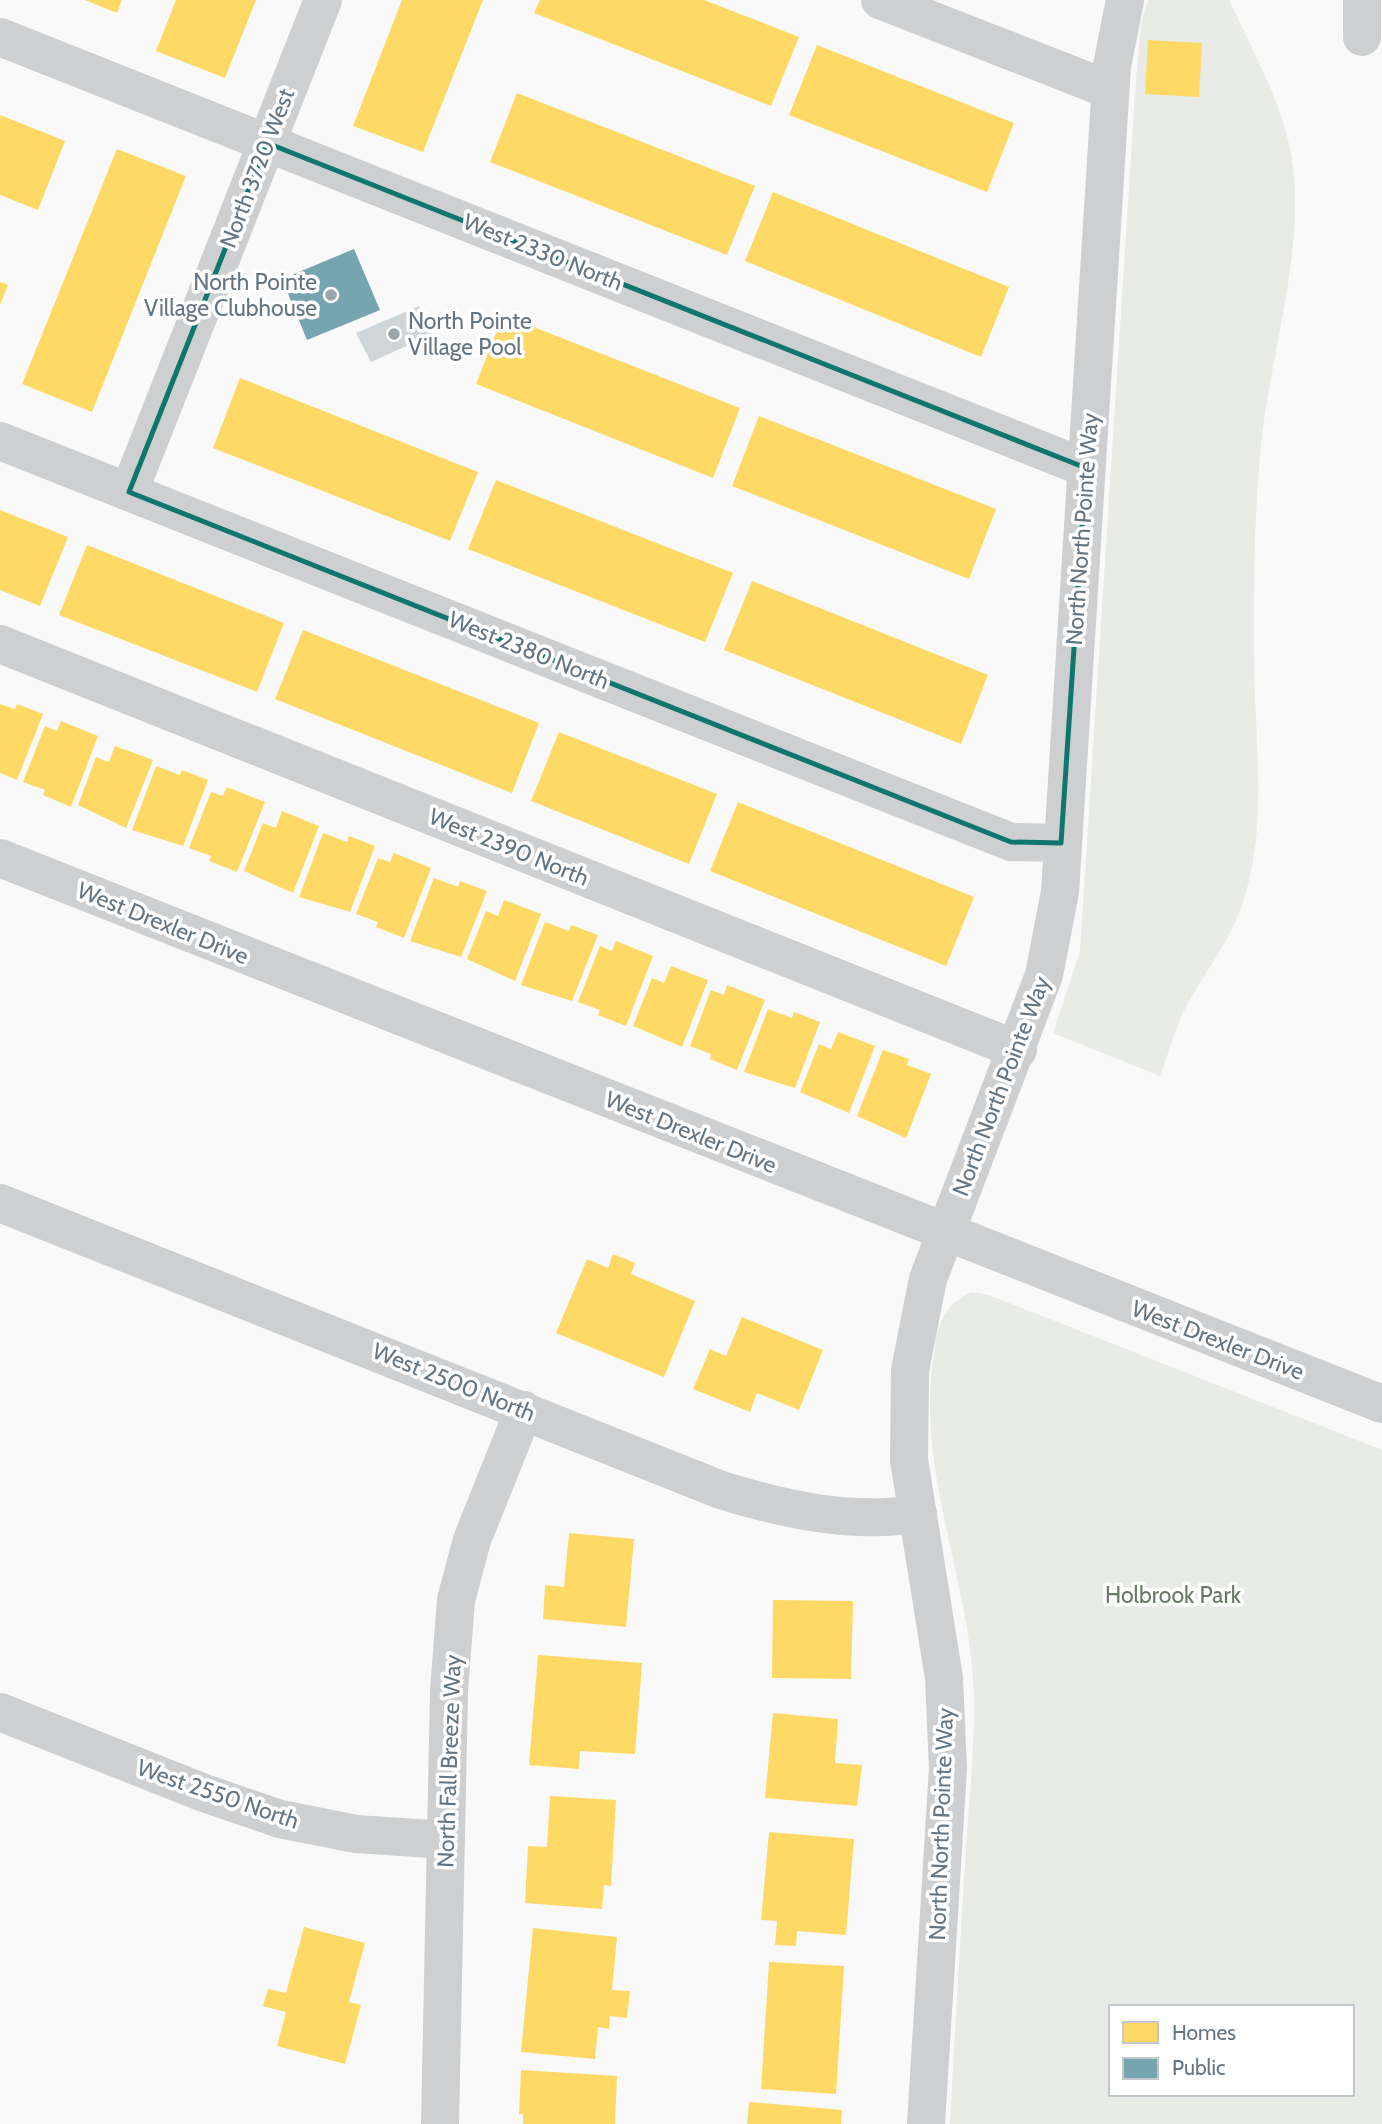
<svg xmlns="http://www.w3.org/2000/svg" width="1382" height="2124" viewBox="0 0 1382 2124" font-family="Cabin,sans-serif">
	<style>
		.green { fill: #e8ebe6; fill-rule: evenodd }
		.water { fill: #ced6d9 }
		.homes { fill: #ffd966 }
		.public { fill: #76a5af }
		.lines { fill: none; stroke-linecap: round; stroke-linejoin: round }
		.minor { stroke: #cecfd0; stroke-width: 38 }
		.marked { fill: none; stroke: #0f766e; stroke-width: 5; stroke-linejoin: round }
		.poi-dot { fill: #99a4ac; stroke: #fff; stroke-width: 2.5 }
		.labels { text-anchor: middle; dominant-baseline: central; stroke-width: 7; stroke-linejoin: round; paint-order: stroke }
		.street-label { font-size: 23px; fill: #657683; stroke: #fff }
		.poi-label { font-size: 23px; fill: #657683; stroke: #fff; text-anchor: end }
		.park-label { font-size: 23px; fill: #687a64; stroke: #fff }
	</style>
	<rect width="100%" height="100%" fill="#f9f9f9"/>
	<!-- green -->
	<g class="green">
		<path d="M1148,0H1229C1253,52 1283,103 1292,160C1306,252 1268,361 1260,454C1254,526 1253,599 1254,672C1256,749 1267,824 1244,899C1233,936 1207,969 1188,1003C1176,1025 1169,1052 1160,1076L1053,1033L1080,951L1136,79L1141,23Z"/>
		<path d="M971,1292L989,1295L1382,1450V2124H950C955,2032 960,1941 966,1849C969,1799 975,1747 974,1696C971,1583 917,1474 933,1361C937,1328 940,1308 971,1292ZM1111,2007H1352V2094H1111Z"/>
	</g>
	<!-- water -->
	<polygon class="water" points="419,306 431,335 371,362 356,333"/>
	<!-- homes -->
	<g class="homes">
		<polygon points="85,0 122,0 117,13"/>
		<polygon points="176,0 256,0 225,78 156,51"/>
		<polygon points="402,0 483,0 423,152 353,126"/>
		<polygon points="540,0 704,0 799,37 771,106 534,13"/>
		<polygon points="1148,40 1202,43 1199,97 1145,94"/>
		<polygon points="817,45 1014,123 987,192 789,115"/>
		<polygon points="517,93 755,186 727,255 490,162"/>
		<polygon points="0,115 65,141 38,210 0,195"/>
		<polygon points="117,149 186,176 92,412 22,384"/>
		<polygon points="773,192 1009,287 981,357 745,261"/>
		<polygon points="0,282 8,285 0,305"/>
		<polygon points="503,315 740,408 713,478 476,384"/>
		<polygon points="240,378 478,472 450,541 213,448"/>
		<polygon points="759,416 996,509 969,579 732,486"/>
		<polygon points="496,480 733,573 705,642 468,549"/>
		<polygon points="0,510 68,537 40,606 0,590"/>
		<polygon points="87,545 284,623 257,692 59,615"/>
		<polygon points="752,581 988,675 961,744 724,650"/>
		<polygon points="303,630 539,723 512,793 275,699"/>
		<polygon points="0,704 15,709 17,704 43,714 17,780 0,773"/>
		<polygon points="61,721 98,736 71,807 43,795 45,790 23,782 45,726 57,731"/>
		<polygon points="559,732 717,794 689,864 531,801"/>
		<polygon points="115,746 153,760 126,828 78,805 96,757 109,762"/>
		<polygon points="156,766 180,775 182,770 208,780 183,846 132,830"/>
		<polygon points="227,787 265,802 237,872 209,861 211,856 189,848 211,792 223,796"/>
		<polygon points="738,802 974,897 946,966 710,871"/>
		<polygon points="282,811 319,826 293,893 244,871 263,823 276,828"/>
		<polygon points="323,833 347,842 349,836 375,846 350,912 299,897"/>
		<polygon points="394,853 431,868 404,938 376,927 378,922 356,914 378,858 390,862"/>
		<polygon points="434,878 458,887 460,881 487,891 461,957 410,941"/>
		<polygon points="504,900 541,914 515,981 467,959 486,911 498,916"/>
		<polygon points="545,922 569,931 571,925 598,935 572,1001 521,985"/>
		<polygon points="616,941 653,956 626,1026 598,1015 600,1010 578,1002 600,946 612,951"/>
		<polygon points="671,966 708,980 682,1047 633,1026 652,978 664,983"/>
		<polygon points="727,985 765,1000 737,1070 710,1059 711,1054 690,1046 711,990 724,995"/>
		<polygon points="768,1009 792,1018 794,1012 820,1022 795,1088 744,1072"/>
		<polygon points="838,1032 875,1046 849,1113 800,1092 819,1044 831,1049"/>
		<polygon points="883,1050 909,1059 907,1065 931,1074 906,1138 857,1116"/>
		<polygon points="613,1254 635,1263 631,1274 695,1301 664,1377 556,1333 587,1259 608,1268"/>
		<polygon points="742,1317 823,1350 799,1410 757,1393 750,1412 693,1389 710,1349 726,1356"/>
		<polygon points="569,1533 634,1539 626,1627 543,1619 545,1585 564,1587"/>
		<polygon points="773,1600 853,1601 851,1679 772,1678"/>
		<polygon points="538,1655 642,1663 635,1754 580,1751 579,1769 529,1765"/>
		<polygon points="773,1713 838,1719 835,1763 862,1765 857,1806 765,1798"/>
		<polygon points="550,1796 616,1800 611,1886 604,1885 602,1909 525,1903 528,1846 547,1847"/>
		<polygon points="769,1832 854,1839 846,1935 797,1931 796,1946 775,1945 777,1921 761,1920"/>
		<polygon points="304,1927 365,1943 349,2002 361,2005 345,2064 277,2046 286,2012 263,2006 268,1989 286,1993"/>
		<polygon points="533,1928 617,1937 612,1990 630,1991 627,2018 610,2016 609,2029 598,2027 595,2059 521,2052"/>
		<polygon points="769,1962 844,1966 836,2094 761,2089"/>
		<polygon points="521,2070 617,2076 615,2124 523,2124 523,2114 519,2114"/>
		<polygon points="749,2102 842,2110 841,2124 747,2124"/>
	</g>
	<!-- public -->
	<polygon class="public" points="354,249 380,310 307,340 282,279"/>
	<g class="lines">
		<!-- minor -->
		<g class="minor">
			<polyline points="880,0 1110,90"/>
			<polyline points="0,37 1086,468"/>
			<polyline points="1362,37 1362,0"/>
			<polyline points="0,441 1011,842 1061,843"/>
			<polyline points="129,492 323,0"/>
			<polyline points="0,644 1018,1050"/>
			<polyline points="0,858 1382,1404"/>
			<path d="M0,1203L721,1490C785,1510 851,1524 918,1514"/>
			<polyline points="0,1712 204,1793 280,1819 356,1834 446,1840"/>
			<polyline points="440,2124 449,1691 456,1600 472,1540 524,1410"/>
			<polyline points="926,2124 948,1768 944,1678 909,1460 910,1370 928,1279 1044,975 1060,892 1112,66 1125,0"/>
		</g>
	</g>
	<!-- marked area -->
	<path class="marked" d="M267,143L1086,468L1061,843L1011,842L129,492Z"/>
	<!-- markers -->
	<g class="poi-dot">
		<circle cx="331" cy="295" r="7"/>
		<circle cx="394" cy="334" r="7"/>
	</g>
	<g class="labels">
		<!-- street labels -->
		<g class="street-label">
			<text transform="translate(257 168) rotate(-69)">North 3720 West</text>
			<text transform="translate(543 252) rotate(22)">West 2330 North</text>
			<text transform="translate(1082 529) rotate(-86)">North North Pointe Way</text>
			<text transform="translate(529 650) rotate(22)">West 2380 North</text>
			<text transform="translate(509 847) rotate(22)">West 2390 North</text>
			<text transform="translate(163 923) rotate(22)">West Drexler Drive</text>
			<text transform="translate(1001 1086) rotate(-69)">North North Pointe Way</text>
			<text transform="translate(691 1132) rotate(22)">West Drexler Drive</text>
			<text transform="translate(1218 1340) rotate(21)">West Drexler Drive</text>
			<text transform="translate(454 1382) rotate(22)">West 2500 North</text>
			<text transform="translate(449 1761) rotate(-88)">North Fall Breeze Way</text>
			<text transform="translate(218 1794) rotate(19)">West 2550 North</text>
			<text transform="translate(941 1824) rotate(-88)">North North Pointe Way</text>
		</g>
		<!-- poi labels -->
		<g class="poi-label">
			<text x="317" y="282">North Pointe<tspan x="317" dy="26">Village Clubhouse</tspan></text>
			<text x="408" y="321" text-anchor="start">North Pointe<tspan x="408" dy="26">Village Pool</tspan></text>
		</g>
		<!-- park labels -->
		<g class="park-label">
			<text x="1173" y="1595">Holbrook Park</text>
		</g>
	</g>
	<!-- legend -->
	<rect x="1109" y="2005" width="245" height="91" fill="#ffffff" stroke="#c1c8cd" stroke-width="2"/>
	<rect x="1123" y="2022" width="35" height="21" fill="#ffd966" stroke="#c1c8cd" stroke-width="2"/>
	<text x="1172" y="2040" font-size="21" fill="#657683">Homes</text>
	<rect x="1123" y="2058" width="35" height="21" fill="#76a5af" stroke="#c1c8cd" stroke-width="2"/>
	<text x="1172" y="2075" font-size="21" fill="#657683">Public</text>
</svg>
